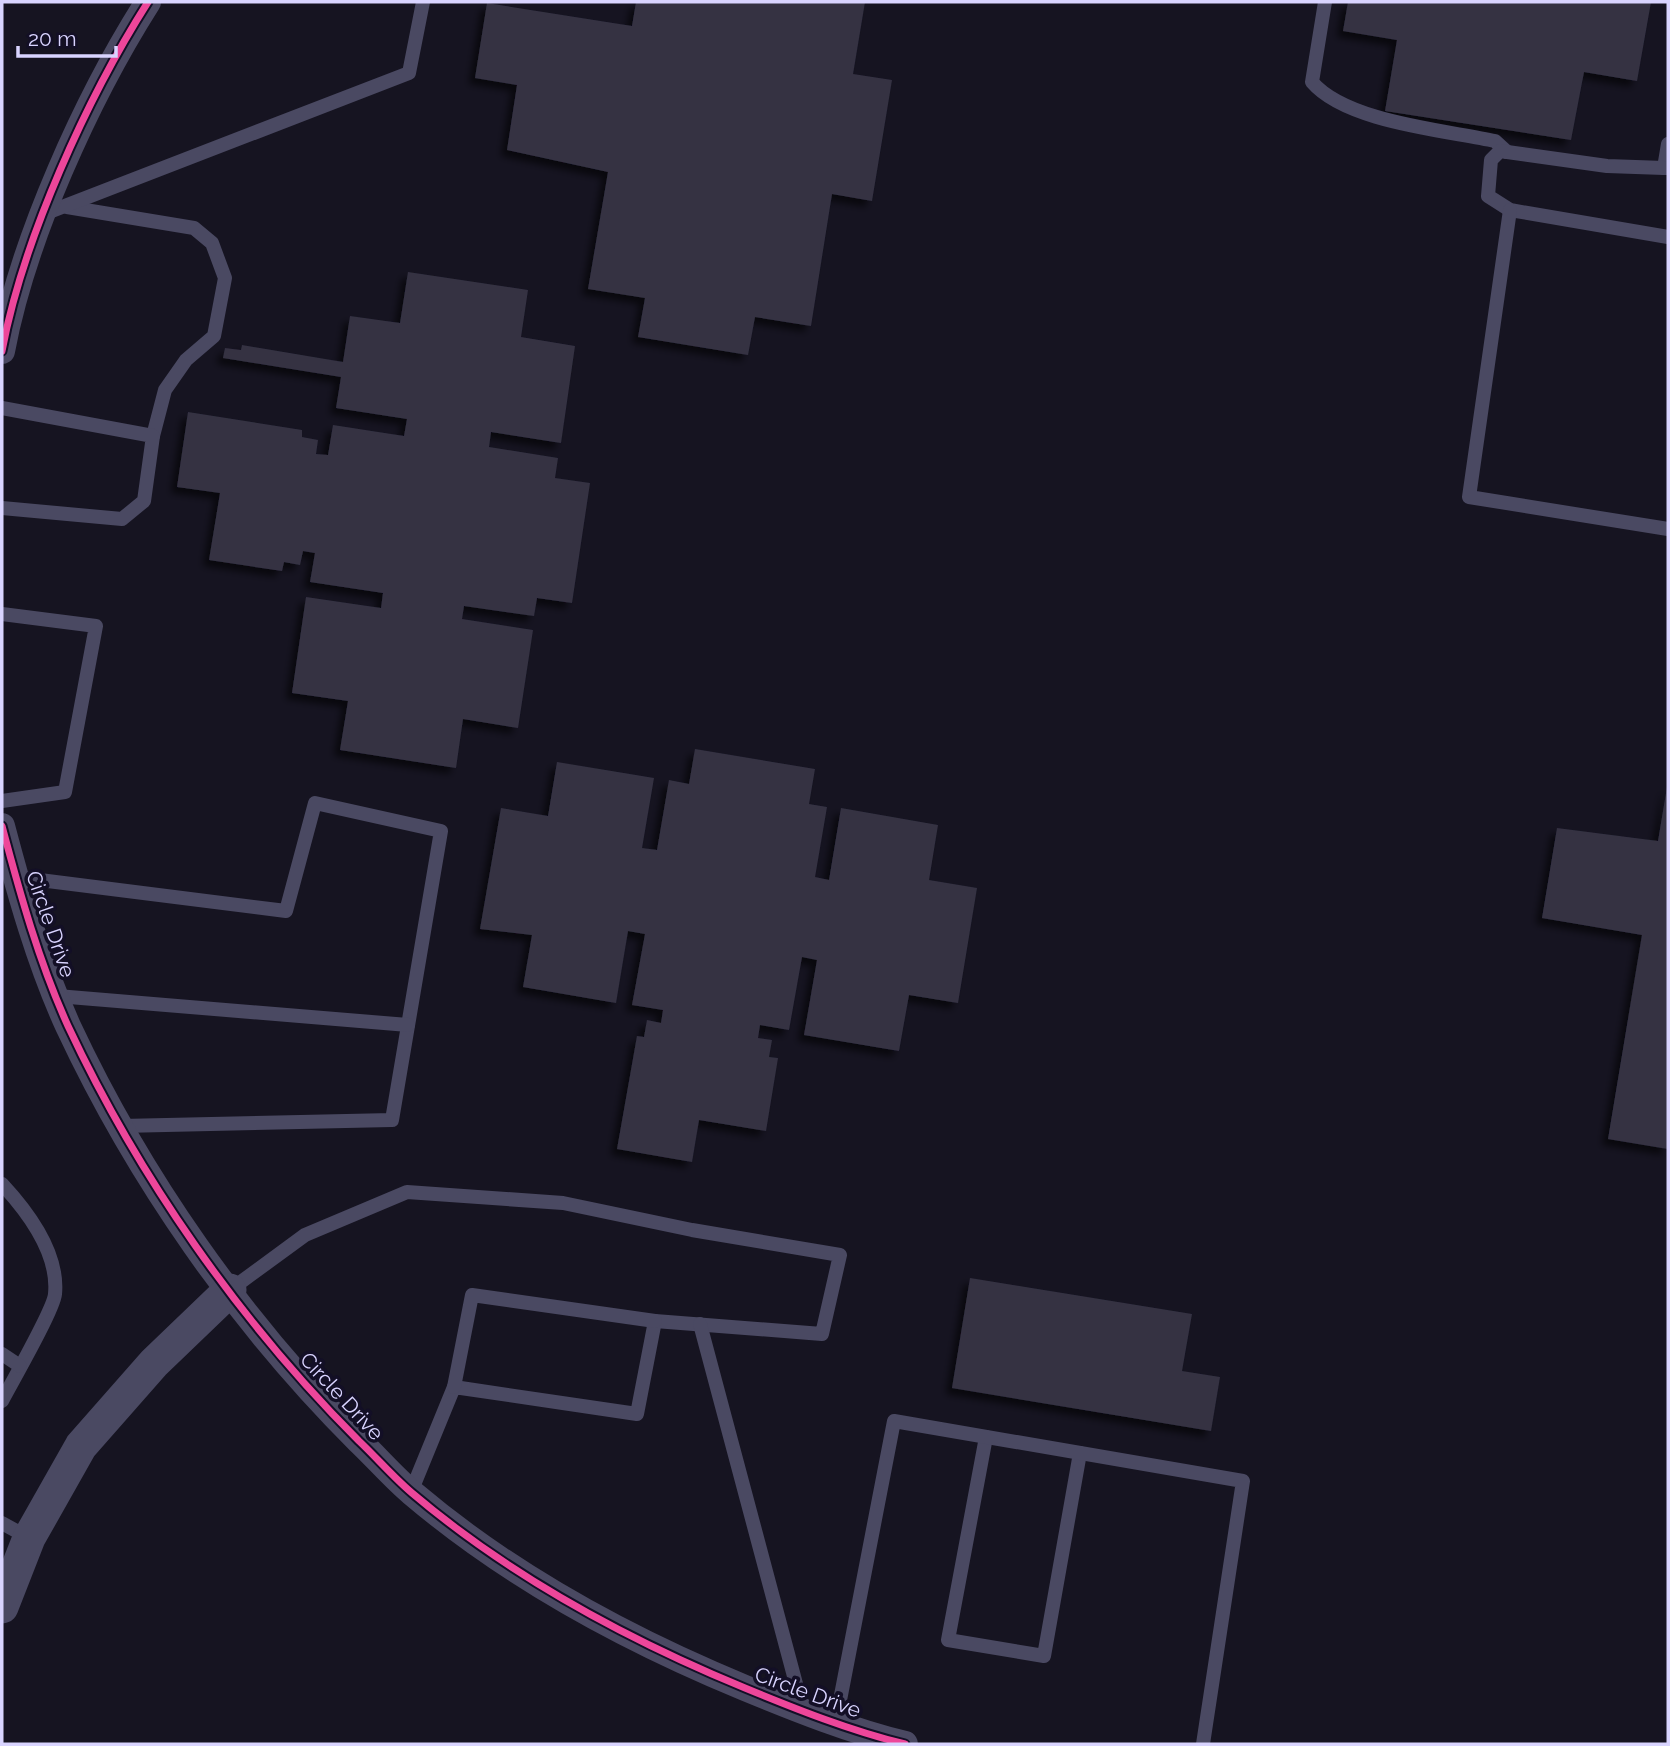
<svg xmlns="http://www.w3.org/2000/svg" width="1670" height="1746" viewBox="0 0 1670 1746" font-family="Raleway,sans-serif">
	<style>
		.building { fill: #343243; filter: url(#shadow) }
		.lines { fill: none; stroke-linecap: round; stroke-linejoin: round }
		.service { stroke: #4a4962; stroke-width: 14 }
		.minor { stroke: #4a4962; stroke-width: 26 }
		.tertiary { stroke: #4a4962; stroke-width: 33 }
		.cycleway-casing { stroke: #130f26; stroke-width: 11 }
		.cycleway { stroke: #ed469a; stroke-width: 7 }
		.labels { text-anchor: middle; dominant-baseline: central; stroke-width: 7; stroke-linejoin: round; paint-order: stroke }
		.street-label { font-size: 21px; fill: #d9d4ff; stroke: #130f26 }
	</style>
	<defs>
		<filter id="shadow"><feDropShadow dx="-6" dy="6" stdDeviation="3.5" flood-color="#0009"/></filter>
	</defs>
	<rect width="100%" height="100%" fill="#161421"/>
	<!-- building -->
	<g class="building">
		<polygon points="636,2 865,2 853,74 892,80 872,201 832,194 811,326 755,317 748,355 638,337 645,298 588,289 608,172 507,150 517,85 475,78 487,3 632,26"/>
		<polygon points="1348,2 1651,2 1637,81 1584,72 1571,140 1385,111 1397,40 1343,31"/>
		<polygon points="408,272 528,290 521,337 575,346 561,443 491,432 489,447 558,458 555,478 590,483 572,603 537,598 534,616 464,606 462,619 533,630 518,728 463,719 456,768 340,750 348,701 292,693 306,597 381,608 383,593 310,582 315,553 303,551 300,565 284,562 282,571 209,560 220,493 177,487 188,412 302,430 302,437 318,440 316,454 328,455 333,425 404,436 407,419 336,408 341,377 223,358 225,348 241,350 242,345 343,362 350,316 400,323"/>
		<polygon points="695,749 815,769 809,804 827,807 815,877 829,880 841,808 938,825 929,880 977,888 958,1003 909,995 899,1051 804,1035 817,960 802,957 789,1030 760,1025 758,1038 772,1040 769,1057 778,1058 766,1131 699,1120 692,1162 617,1149 637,1036 644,1037 647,1020 661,1023 663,1010 632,1005 645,934 628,931 616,1003 523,987 532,935 480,929 501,808 548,816 557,762 654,778 642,848 657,850 669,780 689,784"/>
		<polygon points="1667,787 1668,787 1668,1149 1608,1139 1642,935 1542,918 1557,828 1658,841"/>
		<polygon points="970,1278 1192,1314 1182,1371 1220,1377 1211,1431 952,1388"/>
	</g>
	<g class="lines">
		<!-- service -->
		<g class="service">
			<path d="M1325,2L1312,82C1346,122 1444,130 1495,141L1507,152"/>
			<polyline points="1668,144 1664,168 1668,168"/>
			<polyline points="1664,168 1607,166 1500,151 1491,160 1488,196 1510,210 1668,237"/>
			<polyline points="67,207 194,228 212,243 225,278 214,336 186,360 165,390 153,436"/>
			<polyline points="1510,210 1469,497 1668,529"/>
			<polyline points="44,214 409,73 423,2"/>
			<polyline points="2,408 153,436 144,501 122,519 2,508"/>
			<polyline points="2,614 96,626 65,792 2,801"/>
			<polyline points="16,877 286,911 315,803 441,831 392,1120 121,1126"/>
			<polyline points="57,996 408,1025"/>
			<path d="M2,1184C28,1212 59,1253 55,1294C54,1309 12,1382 2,1401"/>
			<polyline points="230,1290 305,1235 407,1192 563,1203 692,1230 840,1255 822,1334 655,1321 637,1414 454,1387 411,1492"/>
			<polyline points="700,1324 803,1710"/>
			<polyline points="2,1354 20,1366"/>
			<polyline points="454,1387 472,1295 655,1321"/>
			<polyline points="986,1437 948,1640 1044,1656 1080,1453"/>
			<polyline points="2,1523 29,1538"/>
			<polyline points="836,1721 894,1421 1243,1481 1203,1744"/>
		</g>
		<!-- minor -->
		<g class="minor">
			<path d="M2,351C23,239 87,98 148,2"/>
			<path d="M2,826C20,894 39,962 68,1026C139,1178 240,1322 359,1441C377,1458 393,1477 412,1493C511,1577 626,1639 745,1688C796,1709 851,1731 905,1744"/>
		</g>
		<!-- tertiary -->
		<polyline class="tertiary" points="2,1607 29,1538 81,1446 154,1363 230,1290"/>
		<!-- cycleway casing -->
		<g class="cycleway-casing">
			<g id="cycleway">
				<path d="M2,351C23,239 87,98 148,2"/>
				<path d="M2,826C20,894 39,962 68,1026C139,1178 240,1322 359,1441C377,1458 393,1477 412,1493C511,1577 626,1639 745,1688C796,1709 851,1731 905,1744"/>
			</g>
		</g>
		<!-- cycleway -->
		<use href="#cycleway" class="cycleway"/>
	</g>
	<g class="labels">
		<!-- street labels -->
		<g class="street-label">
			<text transform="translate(51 924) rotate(71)">Circle Drive</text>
			<text transform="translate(342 1396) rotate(47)">Circle Drive</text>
			<text transform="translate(808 1692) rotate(20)">Circle Drive</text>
		</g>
	</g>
	<!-- border -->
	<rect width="1670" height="1746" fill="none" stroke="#d9d4ff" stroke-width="7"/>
	<!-- scale -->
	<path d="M18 46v10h98v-10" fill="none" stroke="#d9d4ff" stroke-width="3.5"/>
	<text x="28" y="46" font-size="21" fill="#d9d4ff" stroke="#130f26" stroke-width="5" paint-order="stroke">20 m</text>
</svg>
